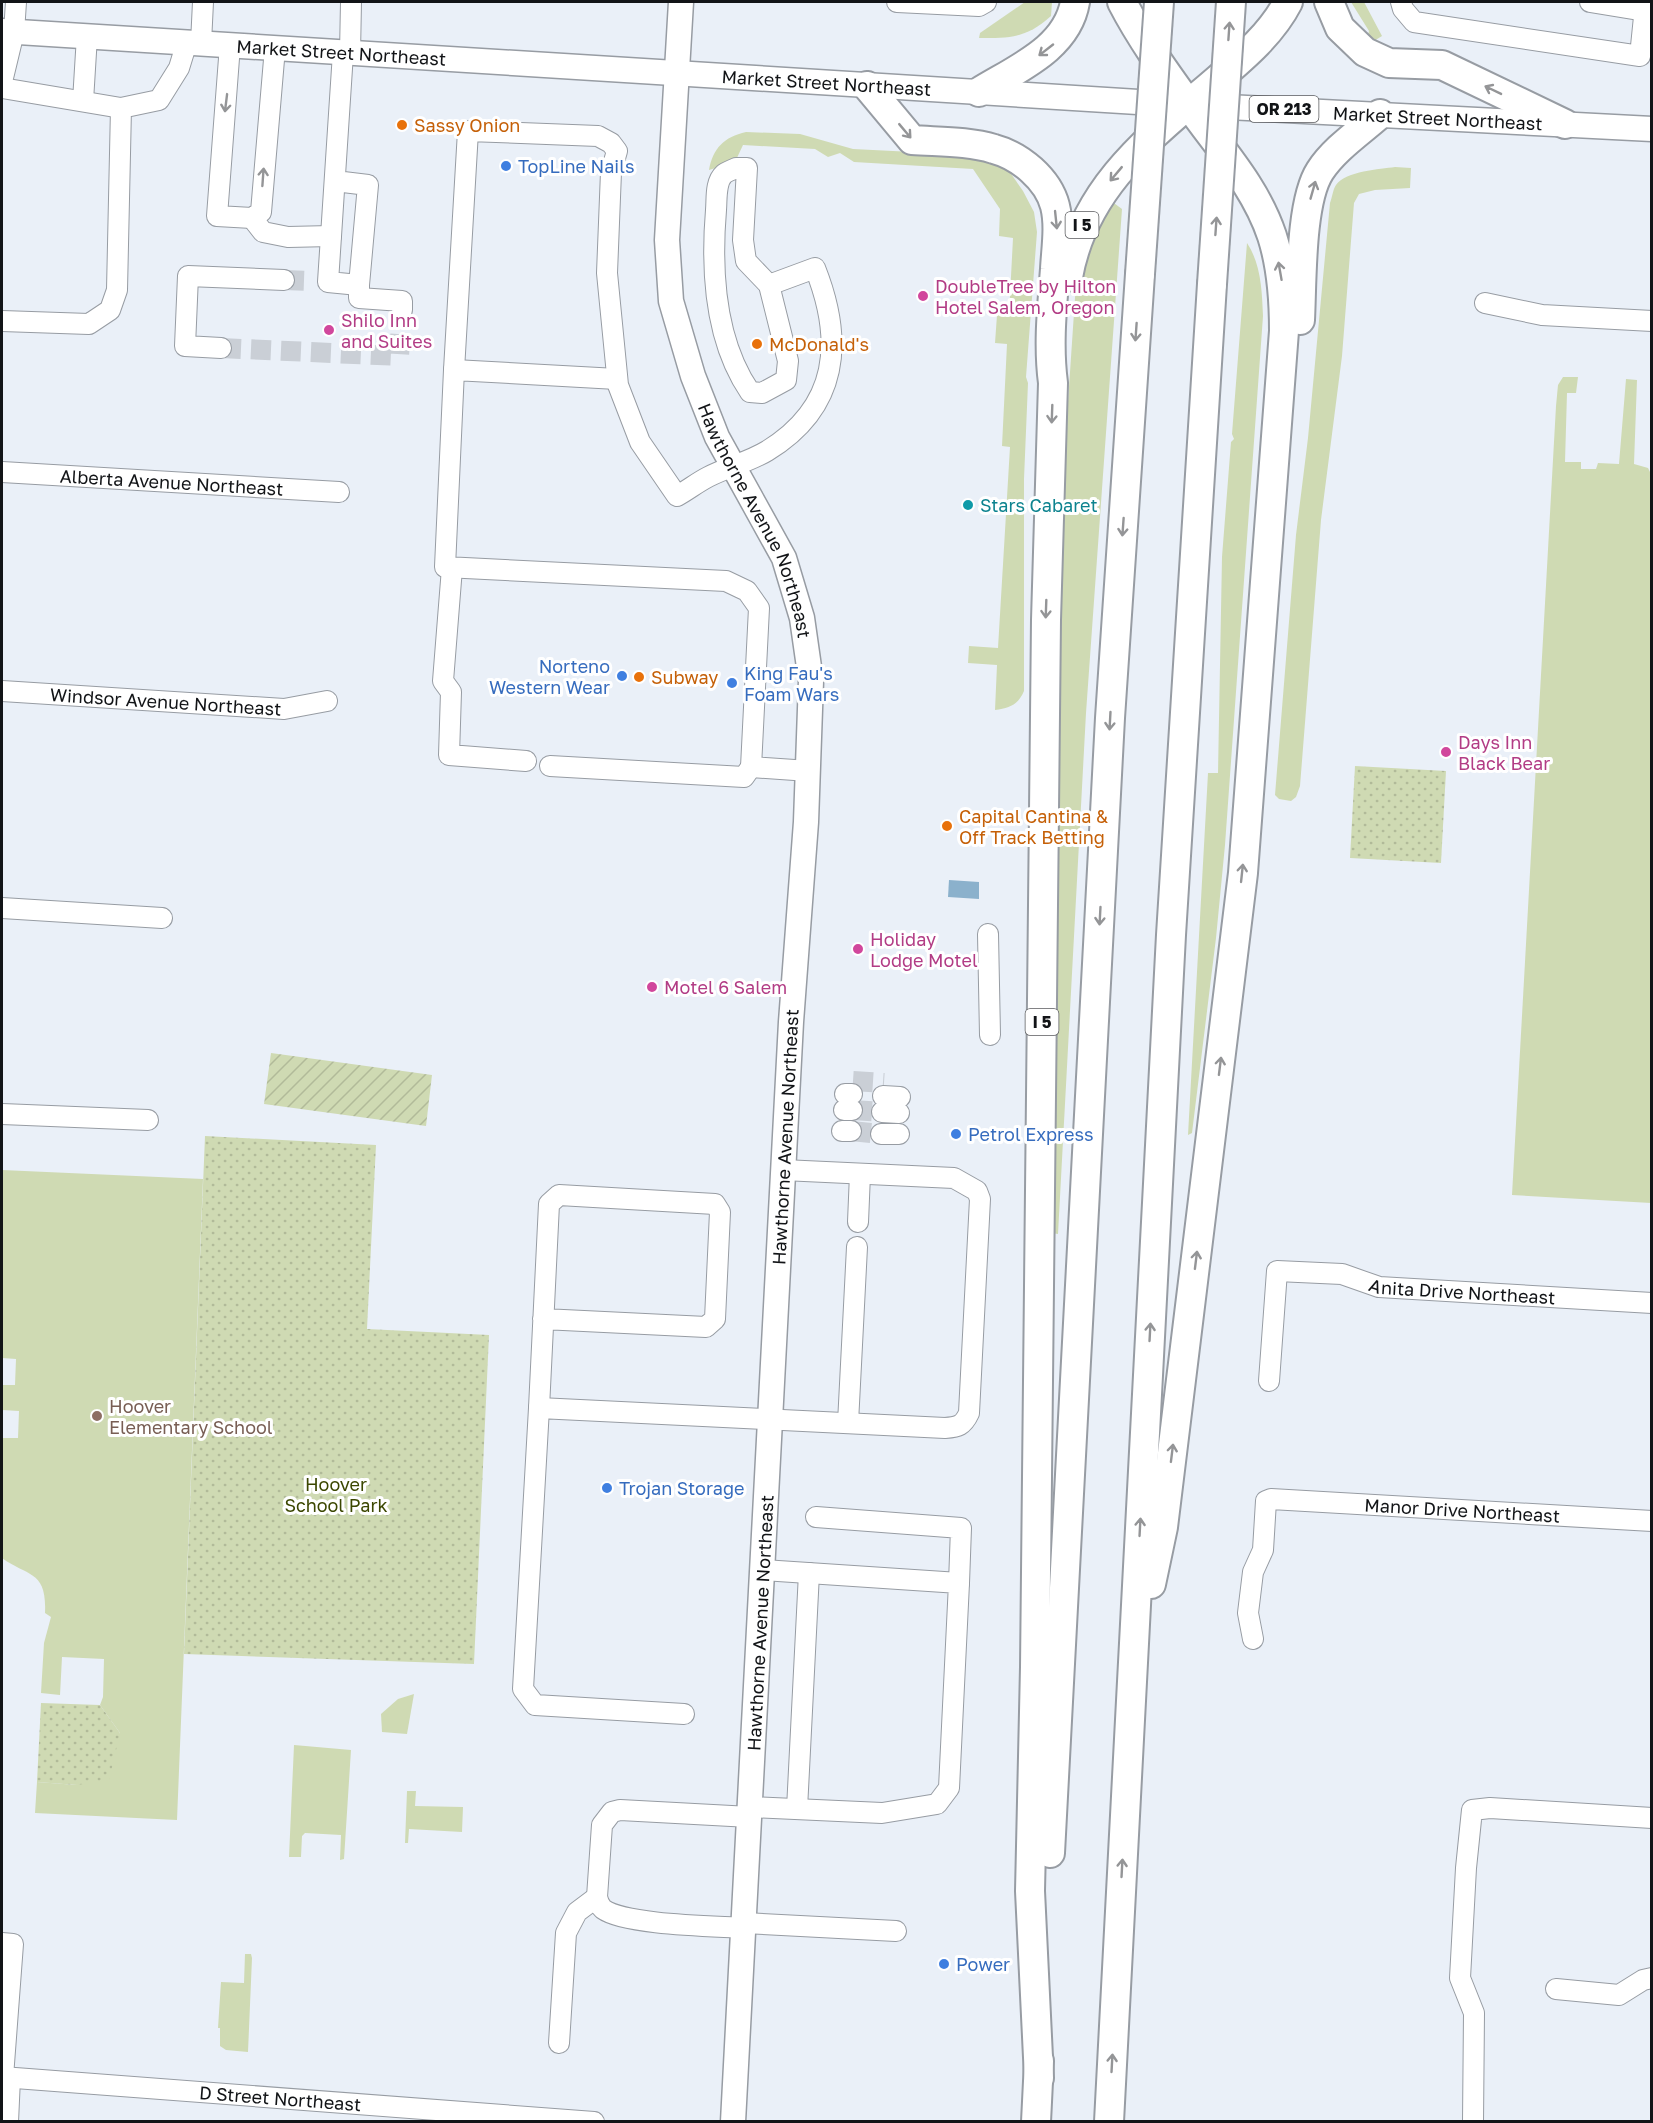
<svg xmlns="http://www.w3.org/2000/svg" width="1653" height="2123" viewBox="0 0 1653 2123" font-family="'Golos Text',sans-serif">
	<style>
		.grass { fill: #cfdab3 }
		.park { fill: url(#park-dots) }
		.garden { fill: url(#garden-furrows) }
		.water { fill: #8bb1cc }
		.lines { fill: none; stroke-linecap: round; stroke-linejoin: round }
		.minor-tunnel { stroke: #cacfd6; stroke-width: 20; stroke-dasharray: 20 10; stroke-linecap: butt }
		.minor-casing { stroke: #979ca3; stroke-width: 22 }
		.major-casing { stroke: #979ca3; stroke-width: 27 }
		.highway-casing { stroke: #979ca3; stroke-width: 32 }
		.minor { stroke: #fff; stroke-width: 20 }
		.major { stroke: #fff; stroke-width: 24 }
		.highway { stroke: #fff; stroke-width: 28 }
		.highway-bridge-casing { stroke: #979ca3; stroke-width: 32; stroke-linecap: butt }
		.highway-bridge { stroke: #fff; stroke-width: 28 }
		.oneway { stroke: #949597 }
		.food-dot { fill: #e8710a; stroke: #fff; stroke-width: 2 }
		.shop-dot { fill: #3f7fe0; stroke: #fff; stroke-width: 2 }
		.hotel-dot { fill: #d1479c; stroke: #fff; stroke-width: 2 }
		.culture-dot { fill: #0f9aa8; stroke: #fff; stroke-width: 2 }
		.education-dot { fill: #8d6e63; stroke: #fff; stroke-width: 2 }
		.labels { text-anchor: middle; dominant-baseline: central; stroke-width: 6; stroke-linejoin: round; paint-order: stroke }
		.shield { fill: #fff; stroke: #595a5d; stroke-width: 1.5 }
		.shield-label { font-size: 16px; font-weight: bold; fill: #121417 }
		.street-label { font-size: 18px; fill: #121417; stroke: #fff }
		.food-label { font-size: 18px; fill: #c56008; stroke: #fff; text-anchor: start }
		.shop-label { font-size: 18px; fill: #366cbe; stroke: #fff; text-anchor: start }
		.hotel-label { font-size: 18px; fill: #b23c85; stroke: #fff; text-anchor: start }
		.culture-label { font-size: 18px; fill: #0d838f; stroke: #fff; text-anchor: start }
		.education-label { font-size: 18px; fill: #785e54; stroke: #fff; text-anchor: start }
		.park-label { font-size: 18px; fill: #3b4701; stroke: #fff }
	</style>
	<defs>
		<pattern id="park-dots" width="8" height="8" patternUnits="userSpaceOnUse" patternTransform="scale(1.5)"><rect width="8" height="8" fill="#cfdab3"/><path d="M2 2h.1M6 6h.1" fill="none" stroke="#b1ba99" stroke-width="1.8" stroke-linecap="round"/></pattern>
		<pattern id="garden-furrows" width="10" height="10" patternUnits="userSpaceOnUse" patternTransform="scale(1.5)"><rect width="10" height="10" fill="#cfdab3"/><path d="M-1 1l2-2M0 10L10 0M9 11l2-2" fill="none" stroke="#b1ba99"/></pattern>
	</defs>
	<rect width="100%" height="100%" fill="#eaf0f8"/>
	<!-- grass -->
	<g class="grass">
		<path d="M1025,2H1052L1051,16C1027,38 1010,38 979,38L980,33Z"/>
		<polygon points="1351,2 1364,2 1382,36 1374,41 1367,38 1369,31"/>
		<path d="M746,132L800,134L853,149L973,155L1007,168L1023,191L1034,212L1037,232L1026,377L1028,383L1024,479V691C1018,705 1010,708 995,710L997,665L968,663L969,646L998,648L1010,447L1002,446L1007,344L995,343L997,315H1009L1013,238L999,236L1000,209L973,169L854,162L840,153L828,157L815,149L743,145L735,162L709,170C713,148 724,137 746,132Z"/>
		<path d="M1395,167L1411,168L1410,188L1375,190L1359,194L1354,203L1342,356L1321,520L1300,786L1296,797L1291,801L1279,799L1275,795L1296,535L1308,438L1330,203C1332,198 1333,189 1336,185C1346,171 1380,169 1395,167Z"/>
		<polygon points="1107,198 1122,209 1086,713 1058,1234 1051,1233 1062,491 1076,283"/>
		<path d="M1247,243C1261,264 1262,291 1263,316L1225,845L1216,938L1192,1133L1188,1135L1208,773H1218L1222,557L1231,442L1234,439L1232,434Z"/>
		<polygon points="1563,377 1578,377 1576,393 1567,393 1565,462 1581,462 1581,469 1596,469 1598,463 1619,464 1626,379 1637,380 1634,464 1648,468 1651,474 1651,1203 1512,1195 1556,406 1558,385"/>
		<path d="M2,1170L203,1179L177,1820L35,1813L37,1782L77,1785L120,1733L100,1705L103,1697L104,1659L62,1657L60,1695L41,1693L44,1643L51,1617L45,1613C47,1570 28,1577 2,1558V1438H18L19,1411L2,1410V1385H15L16,1359L2,1358Z"/>
		<polygon points="414,1694 407,1734 382,1732 381,1714 398,1699"/>
		<polygon points="294,1745 351,1750 344,1859 340,1860 341,1835 305,1833 302,1836 301,1857 289,1857"/>
		<polygon points="407,1791 416,1791 415,1806 463,1807 462,1832 409,1829 408,1843 405,1843"/>
		<polygon points="245,1954 251,1954 252,1958 248,2052 226,2050 220,2046 220,2028 218,2028 221,1982 244,1983"/>
	</g>
	<!-- park -->
	<g class="park">
		<polygon points="1355,766 1446,771 1441,863 1350,858"/>
		<polygon points="205,1136 376,1145 367,1329 489,1335 474,1664 184,1654"/>
		<polygon points="41,1703 100,1705 120,1733 109,1780 77,1785 37,1782"/>
	</g>
	<!-- garden -->
	<polygon class="garden" points="271,1053 432,1075 426,1126 264,1104"/>
	<!-- water -->
	<polygon class="water" points="949,880 979,882 979,899 948,897"/>
	<g class="lines">
		<!-- minor-tunnel -->
		<g class="minor-tunnel">
			<polyline points="284,280 312,281"/>
			<polyline points="221,348 399,356 402,310"/>
			<polyline points="853,1081 884,1083"/>
			<polyline points="852,1110 882,1112"/>
			<polyline points="851,1131 881,1134"/>
		</g>
		<!-- minor casing -->
		<g class="minor-casing">
			<g id="minor">
				<polyline points="897,2 979,6 986,2"/>
				<polyline points="1401,2 1403,9 1414,22 1640,56 1645,7 1642,2"/>
				<polyline points="1590,2 1645,11"/>
				<polyline points="201,43 203,2"/>
				<polyline points="230,45 217,216 252,218 261,212 275,48"/>
				<polyline points="350,53 351,2"/>
				<polyline points="2,82 14,32 16,2"/>
				<polyline points="2,88 121,108"/>
				<polyline points="83,101 87,36"/>
				<path d="M736,168H747L743,240L746,261L769,285L788,361L786,380L762,393L750,392C715,341 711,270 716,210C717,199 715,182 724,174C726,172 732,170 736,168Z"/>
				<polyline points="335,181 368,185 359,285 328,282 343,53"/>
				<polyline points="252,218 263,232 288,237 331,236"/>
				<polyline points="359,285 359,298 402,301 402,310"/>
				<polyline points="1485,303 1542,315 1652,321"/>
				<polyline points="2,321 89,324 110,310 117,290 121,108 159,100 179,68 187,42"/>
				<polyline points="221,348 185,346 188,276 284,280"/>
				<path d="M454,370L468,131L598,136L611,143L617,151L611,172L607,273L618,385L640,442L677,496C688,490 698,482 708,477C727,467 749,462 767,451C839,407 844,341 815,268L769,285"/>
				<polyline points="617,379 454,370 445,567 726,581 747,591 759,608 751,767 809,771"/>
				<path id="s1" d="M2,472L339,492"/>
				<polyline points="452,568 443,681 451,692 449,755 526,761"/>
				<path id="s2" d="M2,691L284,709L327,701"/>
				<polyline points="550,766 744,777 751,767"/>
				<polyline points="2,908 162,918"/>
				<polyline points="988,934 990,1035"/>
				<polyline points="845,1094 852,1094"/>
				<polyline points="883,1096 900,1097"/>
				<polyline points="844,1110 852,1110"/>
				<polyline points="882,1112 899,1113"/>
				<polyline points="2,1114 148,1120"/>
				<polyline points="842,1131 851,1131"/>
				<polyline points="881,1134 899,1134"/>
				<polyline points="858,1222 860,1174"/>
				<path id="s3" d="M1269,1381L1277,1271L1342,1274L1379,1287L1652,1303"/>
				<polyline points="539,1408 549,1204 559,1195 715,1204 720,1212 715,1319 706,1327 543,1319"/>
				<polyline points="848,1423 857,1247"/>
				<polyline points="816,1517 961,1528 959,1583"/>
				<path id="s4" d="M1253,1639L1248,1613L1253,1572L1263,1550L1266,1501L1271,1499L1652,1521"/>
				<path d="M684,1714L535,1705L523,1689L539,1408L945,1428C958,1427 963,1426 969,1413L980,1199L977,1191L954,1178L783,1170"/>
				<polyline points="750,1807 882,1813 937,1804 949,1788 959,1583 763,1570"/>
				<polyline points="797,1809 809,1573"/>
				<polyline points="744,1923 896,1931"/>
				<path d="M744,1928C714,1926 625,1925 603,1909C599,1905 598,1902 597,1897L602,1825L612,1812L620,1810L750,1817"/>
				<polyline points="2,1943 13,1944 3,2077"/>
				<polyline points="1556,1989 1619,1995 1643,1980 1652,1978"/>
				<polyline points="559,2043 566,1933 577,1912 597,1897"/>
				<path id="s5" d="M2,2077L594,2122"/>
				<polyline points="8,2122 10,2078"/>
				<polyline points="1473,2122 1474,2013 1460,1978 1466,1868 1472,1810 1490,1808 1652,1818"/>
			</g>
		</g>
		<!-- major casing -->
		<g class="major-casing">
			<g id="major">
				<path id="s6" d="M681,2L667,240L671,301L693,376L717,437L784,558L802,618L811,681L806,822L791,1022L733,2122"/>
				<path id="s7" d="M2,31L1170,104"/>
				<path id="s8" d="M1208,106L1652,129"/>
			</g>
		</g>
		<!-- highway casing -->
		<g class="highway-casing">
			<g id="highway">
				<path d="M1122,2C1140,37 1165,72 1189,105C1219,148 1255,185 1272,236C1282,267 1284,298 1284,331L1243,873L1163,1527L1151,1584"/>
				<polyline points="1329,2 1340,28 1365,52 1389,63 1442,65 1565,124"/>
				<path d="M867,86L912,140C939,142 968,141 994,149C1020,156 1048,179 1055,206C1060,226 1056,249 1055,269C1052,308 1048,345 1053,383L1046,620L1035,1667L1030,1891L1039,2078"/>
				<path d="M979,92C1016,69 1067,49 1075,2"/>
				<path d="M1068,277C1084,186 1152,136 1218,79C1245,56 1272,33 1288,2"/>
				<path d="M1300,320C1302,282 1300,202 1320,171C1334,149 1361,131 1380,114"/>
				<polyline points="1050,1853 1110,718 1140,274"/>
				<polyline points="1036,2122 1039,2061"/>
				<polyline points="1109,2122 1171,935 1212,284"/>
			</g>
		</g>
		<!-- minor -->
		<use href="#minor" class="minor"/>
		<!-- major -->
		<use href="#major" class="major"/>
		<!-- highway -->
		<use href="#highway" class="highway"/>
		<!-- highway-bridge casing -->
		<g class="highway-bridge-casing">
			<g id="highway-bridge">
				<polyline points="1140,274 1159,2"/>
				<polyline points="1212,284 1231,2"/>
			</g>
		</g>
		<!-- highway-bridge -->
		<use href="#highway-bridge" class="highway-bridge"/>
	</g>
	<!-- one-way arrows -->
	<defs><path id="oneway-shaft" d="M-6 0H5M1.5-3L5.5 0L1.5 3" fill="none" stroke-width="1.6" stroke-linecap="round" stroke-linejoin="round" transform="scale(1.5)"/></defs>
	<g class="oneway">
		<use href="#oneway-shaft" transform="translate(1229 31) rotate(-86)"/>
		<use href="#oneway-shaft" transform="translate(1046 50) rotate(142)"/>
		<use href="#oneway-shaft" transform="translate(1493 90) rotate(-154)"/>
		<use href="#oneway-shaft" transform="translate(226 103) rotate(97)"/>
		<use href="#oneway-shaft" transform="translate(905 131) rotate(50)"/>
		<use href="#oneway-shaft" transform="translate(1116 174) rotate(130)"/>
		<use href="#oneway-shaft" transform="translate(263 177) rotate(-86)"/>
		<use href="#oneway-shaft" transform="translate(1313 190) rotate(-74)"/>
		<use href="#oneway-shaft" transform="translate(1056 220) rotate(84)"/>
		<use href="#oneway-shaft" transform="translate(1216 226) rotate(-86)"/>
		<use href="#oneway-shaft" transform="translate(1280 271) rotate(-100)"/>
		<use href="#oneway-shaft" transform="translate(1136 332) rotate(94)"/>
		<use href="#oneway-shaft" transform="translate(1052 414) rotate(92)"/>
		<use href="#oneway-shaft" transform="translate(1123 527) rotate(94)"/>
		<use href="#oneway-shaft" transform="translate(1046 609) rotate(92)"/>
		<use href="#oneway-shaft" transform="translate(1110 721) rotate(93)"/>
		<use href="#oneway-shaft" transform="translate(1242 873) rotate(-84)"/>
		<use href="#oneway-shaft" transform="translate(1100 916) rotate(93)"/>
		<use href="#oneway-shaft" transform="translate(1220 1066) rotate(-83)"/>
		<use href="#oneway-shaft" transform="translate(1196 1260) rotate(-83)"/>
		<use href="#oneway-shaft" transform="translate(1150 1332) rotate(-87)"/>
		<use href="#oneway-shaft" transform="translate(1172 1453) rotate(-83)"/>
		<use href="#oneway-shaft" transform="translate(1140 1527) rotate(-87)"/>
		<use href="#oneway-shaft" transform="translate(1122 1868) rotate(-87)"/>
		<use href="#oneway-shaft" transform="translate(1112 2063) rotate(-87)"/>
	</g>
	<!-- markers -->
	<g class="food-dot">
		<circle cx="402" cy="125" r="6"/>
		<circle cx="757" cy="344" r="6"/>
		<circle cx="639" cy="677" r="6"/>
		<circle cx="947" cy="826" r="6"/>
	</g>
	<g class="shop-dot">
		<circle cx="506" cy="166" r="6"/>
		<circle cx="622" cy="676" r="6"/>
		<circle cx="732" cy="683" r="6"/>
		<circle cx="956" cy="1134" r="6"/>
		<circle cx="607" cy="1488" r="6"/>
		<circle cx="944" cy="1964" r="6"/>
	</g>
	<g class="hotel-dot">
		<circle cx="923" cy="296" r="6"/>
		<circle cx="329" cy="330" r="6"/>
		<circle cx="1446" cy="752" r="6"/>
		<circle cx="858" cy="949" r="6"/>
		<circle cx="652" cy="987" r="6"/>
	</g>
	<circle class="culture-dot" cx="968" cy="505" r="6"/>
	<circle class="education-dot" cx="97" cy="1416" r="6"/>
	<g class="labels">
		<!-- shield labels -->
		<g class="shield">
			<rect x="1249.5" y="96" width="69" height="26" rx="4.5"/>
			<rect x="1065.5" y="212" width="33" height="26" rx="4.5"/>
			<rect x="1025.5" y="1009" width="33" height="26" rx="4.5"/>
		</g>
		<g class="shield-label">
			<text x="1284" y="109">OR 213</text>
			<text x="1082" y="225">I 5</text>
			<text x="1042" y="1022">I 5</text>
		</g>
		<!-- street labels -->
		<g class="street-label">
			<text stroke="none"><textPath href="#s7" startOffset="340">Market Street Northeast</textPath></text>
			<text stroke="none"><textPath href="#s7" startOffset="826">Market Street Northeast</textPath></text>
			<text stroke="none"><textPath href="#s8" startOffset="230">Market Street Northeast</textPath></text>
			<text stroke="none"><textPath href="#s1" startOffset="170">Alberta Avenue Northeast</textPath></text>
			<text stroke="none"><textPath href="#s6" startOffset="536">Hawthorne Avenue Northeast</textPath></text>
			<text stroke="none"><textPath href="#s2" startOffset="164">Windsor Avenue Northeast</textPath></text>
			<text transform="translate(785 1137) rotate(-87)">Hawthorne Avenue Northeast</text>
			<text stroke="none"><textPath href="#s3" startOffset="298">Anita Drive Northeast</textPath></text>
			<text stroke="none"><textPath href="#s4" startOffset="338">Manor Drive Northeast</textPath></text>
			<text transform="translate(760 1623) rotate(-87)">Hawthorne Avenue Northeast</text>
			<text stroke="none"><textPath href="#s5" startOffset="279">D Street Northeast</textPath></text>
		</g>
		<!-- food labels -->
		<g class="food-label">
			<text x="414" y="125">Sassy Onion</text>
			<text x="769" y="344">McDonald's</text>
			<text x="651" y="677">Subway</text>
			<text x="959" y="816">Capital Cantina &amp;<tspan x="959" dy="21">Off Track Betting</tspan></text>
		</g>
		<!-- shop labels -->
		<g class="shop-label">
			<text x="518" y="166">TopLine Nails</text>
			<text x="610" y="666" text-anchor="end">Norteno<tspan x="610" dy="21">Western Wear</tspan></text>
			<text x="744" y="673">King Fau's<tspan x="744" dy="21">Foam Wars</tspan></text>
			<text x="968" y="1134">Petrol Express</text>
			<text x="619" y="1488">Trojan Storage</text>
			<text x="956" y="1964">Power</text>
		</g>
		<!-- hotel labels -->
		<g class="hotel-label">
			<text x="935" y="286">DoubleTree by Hilton<tspan x="935" dy="21">Hotel Salem, Oregon</tspan></text>
			<text x="341" y="320">Shilo Inn<tspan x="341" dy="21">and Suites</tspan></text>
			<text x="1458" y="742">Days Inn<tspan x="1458" dy="21">Black Bear</tspan></text>
			<text x="870" y="939">Holiday<tspan x="870" dy="21">Lodge Motel</tspan></text>
			<text x="664" y="987">Motel 6 Salem</text>
		</g>
		<!-- culture labels -->
		<g class="culture-label">
			<text x="980" y="505">Stars Cabaret</text>
		</g>
		<!-- education labels -->
		<g class="education-label">
			<text x="109" y="1406">Hoover<tspan x="109" dy="21">Elementary School</tspan></text>
		</g>
		<!-- park labels -->
		<g class="park-label">
			<text x="336" y="1484">Hoover<tspan x="336" dy="21">School Park</tspan></text>
		</g>
	</g>
	<!-- border -->
	<rect width="1653" height="2123" fill="none" stroke="#121417" stroke-width="6"/>
</svg>
